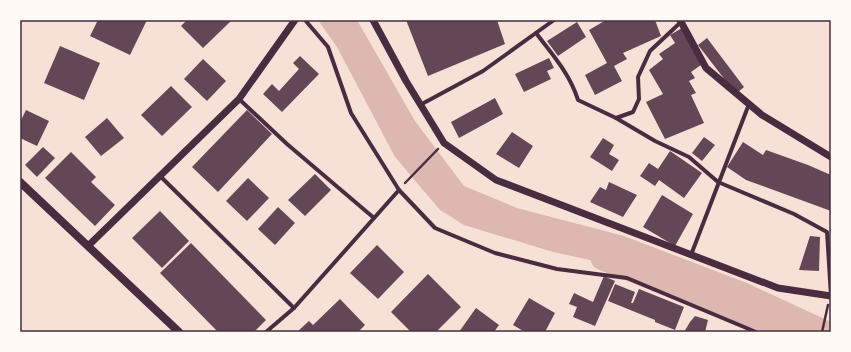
<svg xmlns="http://www.w3.org/2000/svg" width="851" height="352" viewBox="0 0 851 352" font-family="Raleway,sans-serif">
	<style>
		.water { fill: #dcb8b0 }
		.lines { fill: none; stroke-linecap: round; stroke-linejoin: round }
		.river { stroke: #dcb8b0; stroke-width: 25 }
		.building { fill: #644757 }
		.path { stroke: #4a2c40; stroke-width: 2.5 }
		.minor { stroke: #4a2c40; stroke-width: 4 }
		.tertiary { stroke: #4a2c40; stroke-width: 7 }
		.secondary { stroke: #4a2c40; stroke-width: 8 }
		.neatline { fill: none; stroke: #4a2c40; stroke-width: 1.5 }
	</style>
	<rect width="100%" height="100%" fill="#f7e1d7"/>
	<!-- water -->
	<polygon class="water" points="318,20 357,20 415,121 464,186 517,208 624,236 747,283 831,322 831,332 786,332 691,289 622,267 553,252 464,225 440,210 395,157 337,47"/>
	<g class="lines">
		<!-- river -->
		<polyline class="river" points="603,258 713,302 803,332"/>
	</g>
	<!-- building -->
	<g class="building">
		<polygon points="98,20 147,20 130,55 90,36"/>
		<polygon points="187,20 232,20 203,48 181,26"/>
		<polygon points="406,20 497,20 505,44 428,76"/>
		<polygon points="606,20 655,20 661,36 623,53 627,59 614,66 622,81 595,95 585,75 607,63 589,30"/>
		<polygon points="577,22 586,37 558,56 547,41"/>
		<polygon points="682,28 701,65 691,72 695,78 689,81 696,93 691,95 704,123 665,139 646,102 663,94 649,70 663,59 659,54 675,43 670,35"/>
		<polygon points="707,38 744,87 736,94 698,45"/>
		<polygon points="60,46 100,63 84,100 44,83"/>
		<polygon points="300,56 319,74 282,112 263,94 272,84 279,91 299,69 293,63"/>
		<polygon points="549,58 554,68 547,71 551,79 524,92 515,74"/>
		<polygon points="203,59 226,81 207,101 184,79"/>
		<polygon points="171,86 192,107 162,136 141,115"/>
		<polygon points="495,98 503,114 459,138 451,122"/>
		<polygon points="26,110 49,121 37,146 20,138 20,122"/>
		<polygon points="247,110 272,134 218,192 192,167"/>
		<polygon points="107,118 124,138 101,156 85,137"/>
		<polygon points="512,132 533,146 519,168 496,154"/>
		<polygon points="704,137 715,145 702,161 692,153"/>
		<polygon points="603,138 614,145 609,154 619,160 612,171 590,157"/>
		<polygon points="743,142 763,155 766,150 808,165 831,175 831,211 746,180 727,167"/>
		<polygon points="43,147 55,158 37,177 25,165"/>
		<polygon points="670,151 702,173 684,198 659,180 655,186 640,176 649,163 658,169"/>
		<polygon points="71,152 96,177 91,182 115,205 95,226 45,178"/>
		<polygon points="315,174 331,190 305,216 288,200"/>
		<polygon points="248,178 269,198 247,221 226,201"/>
		<polygon points="609,182 637,195 623,217 590,202 600,187 606,190"/>
		<polygon points="662,195 693,214 675,246 643,227"/>
		<polygon points="278,207 295,223 275,245 258,229"/>
		<polygon points="160,211 189,241 162,268 132,238"/>
		<polygon points="810,236 820,237 819,271 799,270"/>
		<polygon points="191,243 266,320 254,332 218,332 160,273"/>
		<polygon points="377,245 404,272 378,299 350,273"/>
		<polygon points="428,274 461,307 436,332 411,332 391,312"/>
		<polygon points="604,276 615,281 595,326 573,317 577,307 569,304 574,293 593,302"/>
		<polygon points="615,284 635,292 631,303 633,303 639,289 684,307 675,330 655,322 655,320 608,301"/>
		<polygon points="529,298 555,313 545,332 525,332 513,325"/>
		<polygon points="340,299 365,325 358,332 297,332 309,321 313,325"/>
		<polygon points="476,308 499,325 494,332 459,332"/>
		<polygon points="695,316 708,320 705,332 684,332 690,322"/>
	</g>
	<g class="lines">
		<!-- path -->
		<g class="path">
			<polyline points="405,183 438,149"/>
			<polyline points="822,332 828,305"/>
		</g>
		<!-- minor -->
		<g class="minor">
			<polyline points="305,20 328,47 351,113 399,190 435,228 495,253 557,269 627,278 756,332"/>
			<path d="M536,33C552,54 570,74 578,100L616,118L633,112L639,99L638,77L650,51L681,22"/>
			<polyline points="239,99 287,144 374,218"/>
			<polyline points="420,105 483,71 554,20"/>
			<polyline points="616,118 655,141 689,157 718,182 794,214 827,232 831,296"/>
			<polyline points="159,175 294,308"/>
			<polyline points="691,255 749,104"/>
			<polyline points="266,332 294,308 399,190"/>
		</g>
		<!-- tertiary -->
		<g class="tertiary">
			<polyline points="373,20 406,81 444,143 496,180 778,288 831,296"/>
			<polyline points="680,20 706,68 762,115 831,157"/>
			<polyline points="89,245 239,99 295,20"/>
		</g>
		<!-- secondary -->
		<polyline class="secondary" points="20,182 179,332"/>
	</g>
	<!-- border -->
	<rect width="851" height="352" fill="none" stroke="#fffaf5" stroke-width="42"/>
	<rect x="21" y="21" width="809" height="310" class="neatline"/>
</svg>
